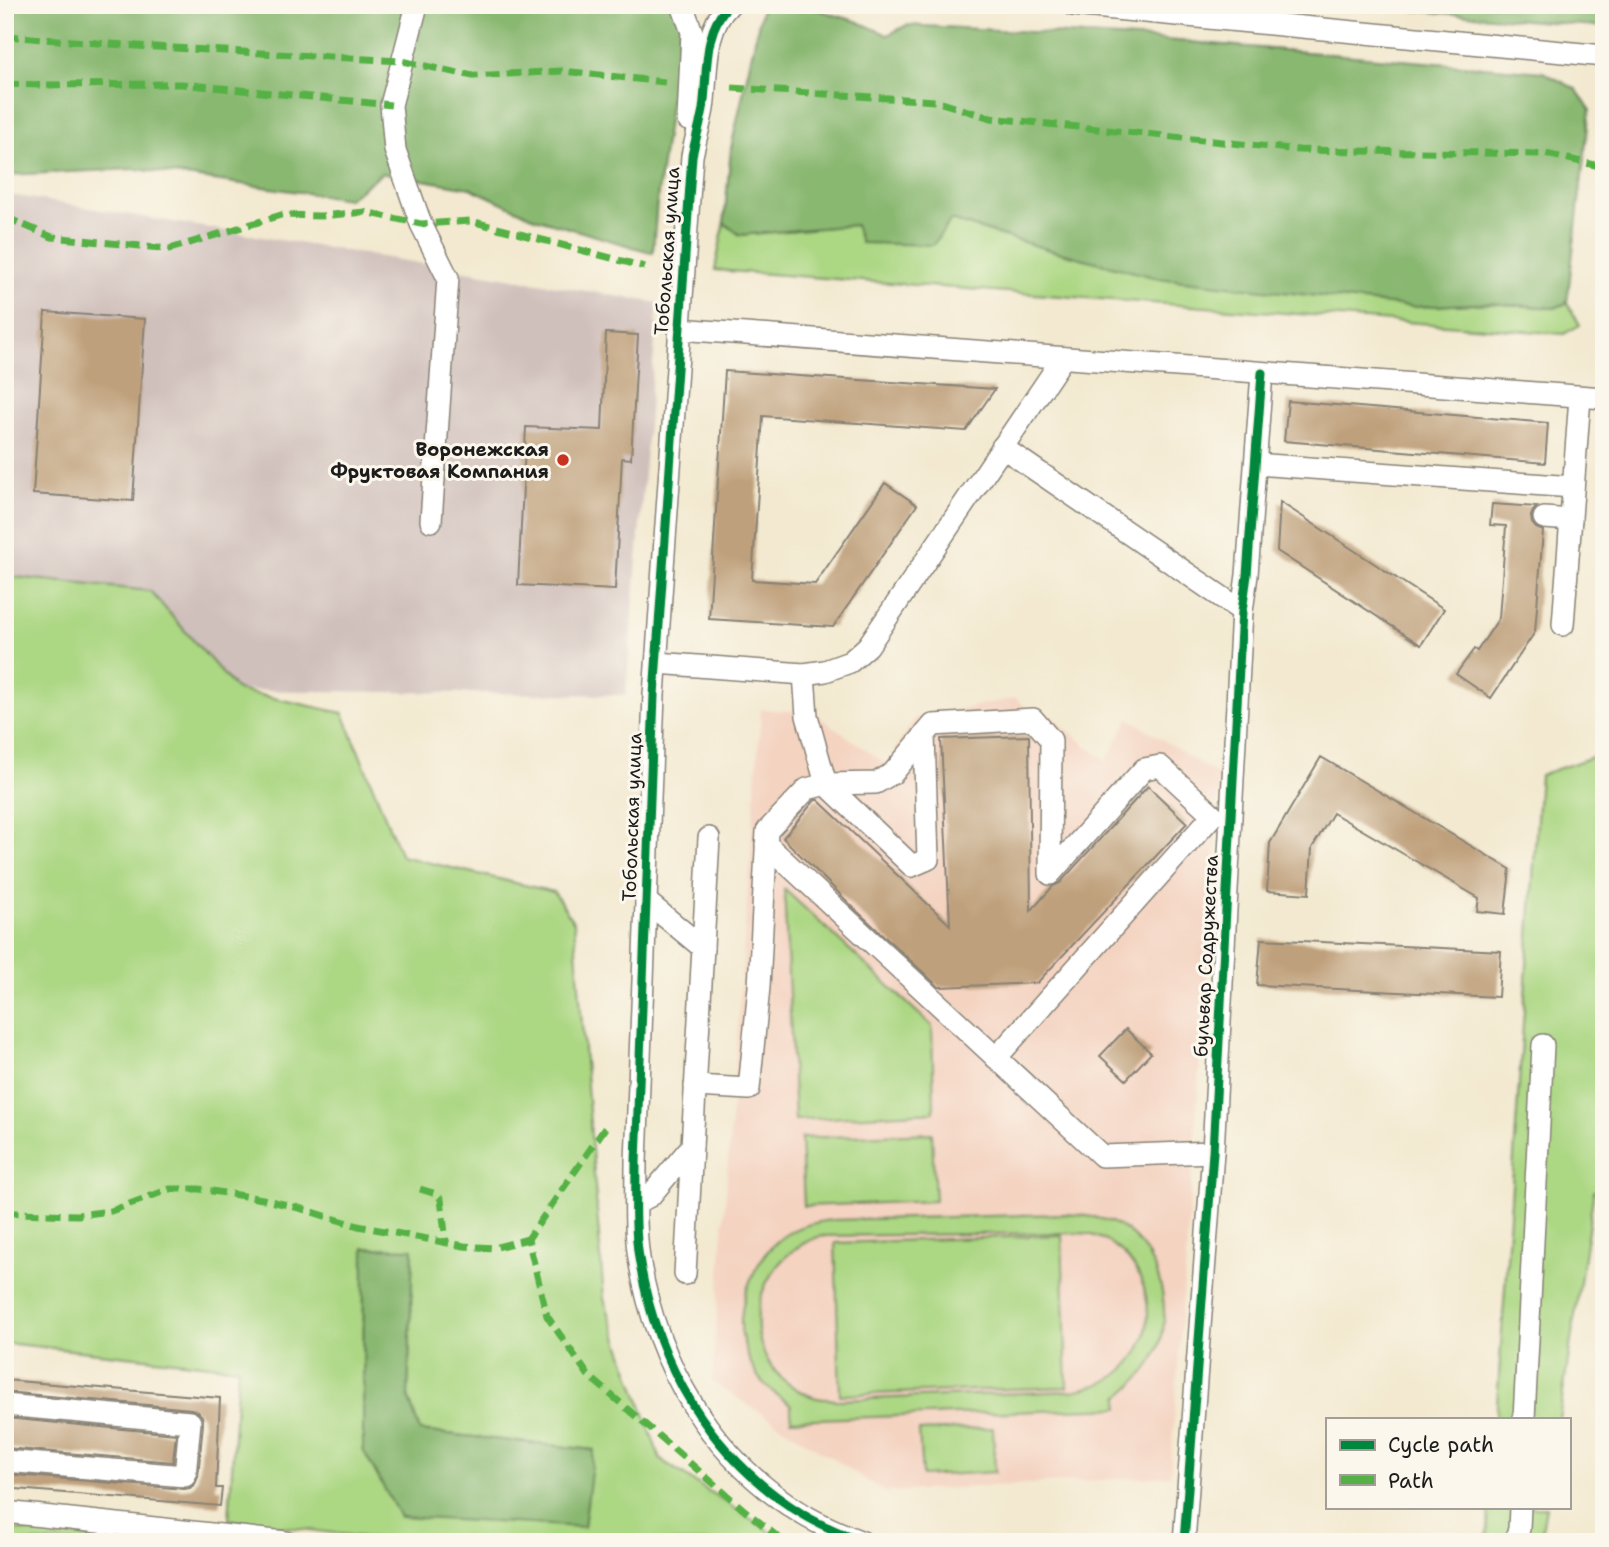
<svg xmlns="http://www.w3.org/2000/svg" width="1609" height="1547" viewBox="0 0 1609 1547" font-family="'Shantell Sans',sans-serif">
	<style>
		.built { fill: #f4d3c1 }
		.industrial { fill: #d0c0bc }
		.green { fill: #acd783; stroke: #647a50; stroke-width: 2; fill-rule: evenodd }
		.forest { fill: #89b871; stroke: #526a46; stroke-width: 2 }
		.building { fill: #bfa07b }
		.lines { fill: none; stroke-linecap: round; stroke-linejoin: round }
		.minor-casing { stroke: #888276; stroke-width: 24 }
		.minor { stroke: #fff; stroke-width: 21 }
		.quiet { stroke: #55b145; stroke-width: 7; stroke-dasharray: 14 7; stroke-linecap: butt }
		.cycleway-casing { stroke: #fbf7ec; stroke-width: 13 }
		.cycleway { stroke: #00873e; stroke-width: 9 }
		.poi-dot { fill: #c8321e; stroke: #fbf7ec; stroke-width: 2.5 }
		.labels { text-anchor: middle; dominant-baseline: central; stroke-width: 6; stroke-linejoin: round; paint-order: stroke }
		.street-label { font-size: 19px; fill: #1c1c1c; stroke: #fbf7ec }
		.poi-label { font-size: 19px; font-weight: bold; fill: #1c1c1c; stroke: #fbf7ec; text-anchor: end }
	</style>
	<rect width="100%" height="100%" fill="#fbf7ec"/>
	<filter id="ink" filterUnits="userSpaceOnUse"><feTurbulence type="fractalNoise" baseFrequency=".0143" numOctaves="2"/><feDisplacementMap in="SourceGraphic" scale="14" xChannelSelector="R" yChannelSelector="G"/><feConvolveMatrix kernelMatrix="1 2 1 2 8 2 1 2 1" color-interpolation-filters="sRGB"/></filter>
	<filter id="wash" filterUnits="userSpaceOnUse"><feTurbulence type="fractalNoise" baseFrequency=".00686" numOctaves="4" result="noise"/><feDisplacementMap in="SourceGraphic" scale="28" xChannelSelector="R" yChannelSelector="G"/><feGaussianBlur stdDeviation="1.57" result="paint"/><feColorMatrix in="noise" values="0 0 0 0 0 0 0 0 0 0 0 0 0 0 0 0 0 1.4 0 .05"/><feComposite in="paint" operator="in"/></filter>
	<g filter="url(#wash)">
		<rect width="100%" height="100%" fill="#f3e9d0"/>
		<!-- built -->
		<polygon class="built" points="1016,698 1028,710 1041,709 1106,761 1129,718 1221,777 1170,1476 885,1492 712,1382 761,709 814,713 886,764 915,718"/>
		<!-- industrial -->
		<polygon class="industrial" points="5,194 658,303 626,695 237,690 150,591 5,576"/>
		<!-- green -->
		<g class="green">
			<polygon points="950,220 1050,250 1415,307 1489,303 1554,308 1567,303 1580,325 1564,334 715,270 724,223 741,235 855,225"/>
			<path d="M5,576L150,591L237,690L343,713L401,856L554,892L574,923L604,1299L660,1459L786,1542H404L229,1520L238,1368L5,1343ZM364,1248L413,1249L408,1396L420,1431L594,1450H363Z"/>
			<polygon points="1604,753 1604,1192 1594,1191 1559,1419 1496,1419 1540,775"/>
			<polygon points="784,889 932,1026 934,1112 795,1120"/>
			<polygon points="932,1133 935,1201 804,1206 801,1138"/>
			<path d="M1063,1214C1079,1215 1096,1216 1111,1222C1156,1240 1174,1304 1159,1347C1152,1367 1135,1384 1119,1397V1408L791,1420V1405C778,1396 763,1386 755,1372C748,1358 740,1337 741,1320C743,1286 762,1246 794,1230C805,1224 818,1222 830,1220ZM1065,1233C1074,1233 1084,1232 1092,1235C1151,1253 1169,1336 1118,1374C1105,1384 1089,1387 1073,1391L838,1400C829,1399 819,1400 811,1396C732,1366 745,1261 821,1236Z"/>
			<polygon points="1062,1235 1067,1387 840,1395 835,1243"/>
			<polygon points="993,1428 995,1472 922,1476 919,1431"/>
			<polygon points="1489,1507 1546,1507 1540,1542 1487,1542"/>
			<polygon points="5,1528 9,1529 139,1542 5,1542"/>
		</g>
		<!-- forest -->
		<g class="forest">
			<polygon points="5,5 675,5 682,18 657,201 653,253 535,218 470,188 382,173 348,199 136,169 5,175"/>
			<polygon points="1352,5 1604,5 1604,27"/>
			<polygon points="804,6 856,21 888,35 907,25 1154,39 1543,72 1576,89 1590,109 1567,303 1554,308 1489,303 1415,307 1157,278 1050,250 951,220 933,245 861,243 855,225 740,235 724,223 731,148 762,8"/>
			<polygon points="364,1248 413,1249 408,1396 420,1431 594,1450 584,1527 400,1517 363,1450"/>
		</g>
		<g id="blocks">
			<!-- building -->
			<g class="building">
				<polygon points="45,312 145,319 133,501 33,494"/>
				<polygon points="606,333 638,335 631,459 622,458 615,590 518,585 526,427 602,430"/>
				<polygon points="725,371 995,389 966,431 763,416 752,580 815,584 885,483 917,505 833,627 709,619"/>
				<polygon points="1288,401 1548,423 1545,463 1284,441"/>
				<polygon points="1280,502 1444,609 1421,645 1277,551"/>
				<polygon points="1492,504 1537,507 1533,511 1531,516 1532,523 1536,528 1543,531 1535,632 1491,698 1456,674 1474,649 1477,651 1499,618 1506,526 1490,525"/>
				<polygon points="1029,736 1031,911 1053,886 1060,883 1148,786 1187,823 1037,983 939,987 858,912 783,838 815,800 818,800 950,925 941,739"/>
				<polygon points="1321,757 1510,869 1505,914 1477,911 1479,898 1333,813 1312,848 1309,894 1267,891 1270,843"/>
				<polygon points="1261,939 1501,951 1498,997 1257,985"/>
				<polygon points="1126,1029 1151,1053 1126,1080 1100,1056"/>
				<polygon points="5,1380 220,1398 216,1488 222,1488 220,1506 5,1488 5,1474 184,1489 190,1488 195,1484 198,1477 203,1423 202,1416 197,1411 191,1409 5,1392"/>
				<polygon points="5,1418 176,1434 173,1462 5,1448"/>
			</g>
		</g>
	</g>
	<g filter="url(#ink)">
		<use href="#blocks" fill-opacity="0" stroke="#888276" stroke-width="2"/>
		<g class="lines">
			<!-- minor casing -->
			<g class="minor-casing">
				<g id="minor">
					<polyline points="417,5 391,105 395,150 421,224 448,278 431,521"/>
					<polyline points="682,5 692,32 688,120"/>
					<path d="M729,5C702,31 708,75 703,109C700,125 695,141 692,156L654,695L636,1162C636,1194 634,1226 639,1258C656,1364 711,1459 804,1515C822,1526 842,1534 862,1542"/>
					<polyline points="1073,5 1604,56"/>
					<polyline points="679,329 1604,398"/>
					<polyline points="1002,447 1242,611"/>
					<polyline points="1256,464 1573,487"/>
					<polyline points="1544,518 1571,520"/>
					<polyline points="1563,625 1580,397"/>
					<polyline points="657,663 804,674 825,671 850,662 868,646 1063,358"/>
					<polyline points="804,674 807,716 826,784 912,866 928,859 924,735"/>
					<polyline points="766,844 1102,1156 1213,1152"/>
					<polyline points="646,901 703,948"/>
					<polyline points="695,1086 749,1089 759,987 767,831 807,789 826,784 876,783 893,773 933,725 1033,719 1051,740 1050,874 1144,769 1160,766 1213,815 996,1058"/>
					<polyline points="636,1203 650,1196 692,1146"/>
					<polyline points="685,1274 709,838"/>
					<polyline points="5,1405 190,1422 185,1476 5,1461"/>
					<polyline points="1524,1419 1543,1045"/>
					<polyline points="5,1512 286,1542"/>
					<polyline points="1184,1542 1213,1152 1242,611 1247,575 1262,373"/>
					<polyline points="1515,1542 1519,1529 1520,1507"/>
				</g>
			</g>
			<!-- minor -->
			<use href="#minor" class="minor"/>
			<!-- quiet -->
			<g class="quiet">
				<polyline points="5,36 137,46 401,61 473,76 562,71 665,82"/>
				<polyline points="5,84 39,85 181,84 391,105"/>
				<polyline points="732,88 935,101 991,118 1299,150 1546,154 1604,167"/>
				<polyline points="5,217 52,237 170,249 281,215 321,216 365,212 421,224 471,221 645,267"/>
				<polyline points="605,1128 528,1239 547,1316 588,1375 743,1509 784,1542"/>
				<polyline points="420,1189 436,1194 441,1199 446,1242"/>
				<polyline points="5,1210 15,1213 78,1215 111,1211 170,1189 199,1189 263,1199 299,1208 358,1226 464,1246 493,1248 528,1239"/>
			</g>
			<!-- cycleway casing -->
			<g class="cycleway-casing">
				<g id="cycleway">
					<path d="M729,5C702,31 708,75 703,109C700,125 695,141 692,156L654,695L636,1162C636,1194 634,1226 639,1258C656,1364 711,1459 804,1515C822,1526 842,1534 862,1542"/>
					<polyline points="1184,1542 1213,1152 1242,611 1247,575 1262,373"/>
				</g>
			</g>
			<!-- cycleway -->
			<use href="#cycleway" class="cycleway"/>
		</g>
	</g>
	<!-- markers -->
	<circle class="poi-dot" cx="563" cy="460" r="7"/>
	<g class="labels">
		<!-- street labels -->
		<g class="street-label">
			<text transform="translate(667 251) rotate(-86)">Тобольская улица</text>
			<text transform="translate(632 817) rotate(-88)">Тобольская улица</text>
			<text transform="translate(1206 956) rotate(-87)">бульвар Содружества</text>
		</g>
		<!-- poi labels -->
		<g class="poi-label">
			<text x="549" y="449">Воронежская<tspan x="549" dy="22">Фруктовая Компания</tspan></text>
		</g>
	</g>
	<!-- margin -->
	<rect width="1609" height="1547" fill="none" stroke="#fbf7ec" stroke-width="28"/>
	<!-- legend -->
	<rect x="1326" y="1418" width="245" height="91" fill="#fbf7ec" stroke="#a29f99" stroke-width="2"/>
	<rect x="1340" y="1440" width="35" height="10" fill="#00873e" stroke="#a29f99" stroke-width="2"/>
	<text x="1388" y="1452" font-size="21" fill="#1c1c1c">Cycle path</text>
	<rect x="1340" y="1475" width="35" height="10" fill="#55b145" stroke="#a29f99" stroke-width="2"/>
	<text x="1388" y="1488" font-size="21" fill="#1c1c1c">Path</text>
</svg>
